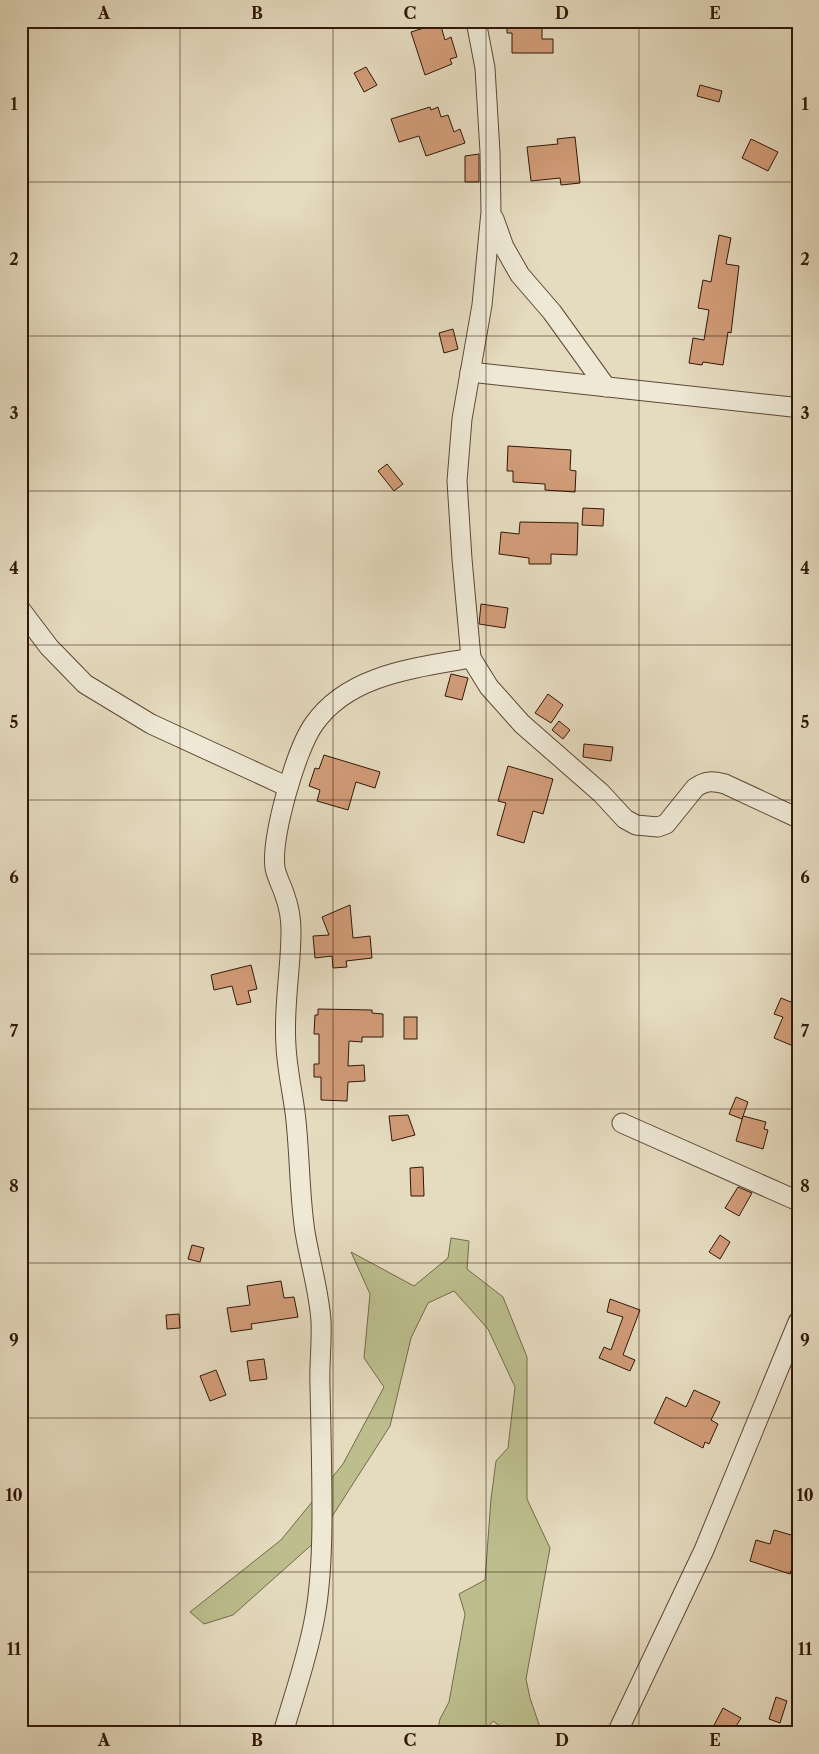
<svg xmlns="http://www.w3.org/2000/svg" width="819" height="1754" viewBox="0 0 819 1754" font-family="'Libre Caslon Text',serif">
	<style>
		.green { fill: #bcbe8d; stroke: #766a4b }
		.building { fill: #d19c78; stroke: #301709 }
		.lines { fill: none; stroke-linecap: round; stroke-linejoin: round }
		.minor-casing { stroke: #5d4836; stroke-width: 21 }
		.minor { stroke: #eee8d5; stroke-width: 19 }
		.grid { fill: none; stroke: #301709; stroke-width: 1; stroke-opacity: 0.55 }
		.neatline { fill: none; stroke: #301709; stroke-width: 2 }
		.grid-label { font-size: 16px; text-anchor: middle; font-weight: bold; fill: #301709 }
	</style>
	<rect width="100%" height="100%" fill="#e5dbbf"/>
	<filter id="stains"><feTurbulence type="fractalNoise" baseFrequency=".004" numOctaves="4"/><feColorMatrix values="0 0 0 0 .2 0 0 0 0 .09 0 0 0 0 .02 0 0 0 .5 -.17"/></filter>
	<radialGradient id="worn" r=".72"><stop offset=".6" stop-color="#630" stop-opacity="0"/><stop offset="1" stop-color="#630" stop-opacity=".3"/></radialGradient>
	<!-- green -->
	<polygon class="green" points="451,1238 469,1241 467,1269 503,1297 527,1357 527,1499 550,1548 526,1679 530,1698 542,1733 510,1733 493,1721 483,1733 437,1733 440,1719 449,1702 465,1614 459,1594 485,1580 491,1499 496,1461 508,1448 515,1387 488,1329 454,1291 428,1303 411,1338 390,1426 317,1540 233,1615 204,1624 190,1612 281,1540 343,1464 384,1387 364,1358 370,1294 351,1252 414,1286 448,1258"/>
	<!-- building -->
	<g class="building">
		<polygon points="507,21 539,21 539,27 542,27 542,39 553,39 553,53 512,53 512,33 507,33"/>
		<polygon points="440,23 445,40 451,37 457,57 450,59 452,64 425,75 411,32"/>
		<polygon points="366,67 377,85 364,92 354,73"/>
		<polygon points="700,85 722,91 719,102 697,96"/>
		<polygon points="430,107 431,110 438,107 441,117 448,115 454,132 460,129 465,143 426,156 419,136 399,142 391,119"/>
		<polygon points="575,137 580,183 561,185 560,178 531,181 527,147 558,144 557,139"/>
		<polygon points="751,139 778,152 768,171 742,158"/>
		<polygon points="479,154 479,182 465,182 465,156"/>
		<polygon points="719,235 731,238 726,264 739,266 731,333 728,332 723,365 703,362 702,365 689,363 693,338 704,340 709,310 698,308 703,280 711,282"/>
		<polygon points="453,329 458,349 444,353 439,333"/>
		<polygon points="508,446 571,450 570,470 576,471 575,492 545,490 545,484 513,482 513,471 507,471"/>
		<polygon points="387,464 403,484 394,491 378,471"/>
		<polygon points="583,508 604,509 603,526 582,525"/>
		<polygon points="520,522 578,523 577,555 551,554 551,564 529,564 529,558 499,554 501,532 519,534"/>
		<polygon points="481,604 508,608 505,628 479,624"/>
		<polygon points="451,674 468,678 462,700 445,696"/>
		<polygon points="548,694 563,705 551,723 535,713"/>
		<polygon points="559,721 570,730 563,739 552,730"/>
		<polygon points="584,744 613,747 611,761 583,757"/>
		<polygon points="324,755 380,772 375,788 356,782 348,810 317,801 320,790 309,786 315,768 319,769"/>
		<polygon points="508,766 553,779 543,814 533,811 524,843 497,835 506,803 498,801"/>
		<polygon points="350,905 353,938 370,936 372,958 346,961 347,967 333,968 332,956 315,958 313,936 329,935 322,917"/>
		<polygon points="251,965 257,989 248,991 251,1002 237,1005 232,986 214,990 211,975"/>
		<polygon points="781,998 798,1005 798,1048 774,1038 783,1017 774,1014"/>
		<polygon points="318,1009 372,1010 372,1013 383,1014 383,1037 362,1037 362,1042 349,1041 348,1066 364,1065 365,1081 348,1082 347,1101 321,1100 321,1077 314,1077 314,1064 319,1064 319,1034 314,1034 315,1015 318,1015"/>
		<rect x="404" y="1017" width="13" height="22"/>
		<polygon points="736,1097 748,1102 742,1119 729,1114"/>
		<polygon points="408,1115 415,1135 392,1141 389,1116"/>
		<polygon points="743,1116 766,1122 764,1129 768,1130 763,1149 736,1141"/>
		<polygon points="423,1167 424,1196 411,1196 410,1168"/>
		<polygon points="738,1187 752,1193 739,1216 725,1208"/>
		<polygon points="720,1235 730,1242 720,1259 709,1252"/>
		<polygon points="192,1245 204,1248 200,1262 188,1259"/>
		<polygon points="281,1281 284,1298 294,1297 298,1317 251,1324 252,1329 231,1332 227,1308 250,1305 247,1286"/>
		<polygon points="610,1299 640,1310 623,1355 635,1360 630,1371 599,1358 604,1347 611,1350 623,1317 607,1312"/>
		<polygon points="179,1314 180,1328 167,1329 166,1315"/>
		<polygon points="264,1359 267,1379 250,1381 247,1361"/>
		<polygon points="216,1370 226,1395 210,1401 200,1376"/>
		<polygon points="694,1390 720,1402 711,1420 718,1424 709,1444 705,1442 703,1448 654,1423 666,1397 686,1407"/>
		<polygon points="774,1530 798,1537 798,1551 790,1574 750,1561 756,1540 770,1544"/>
		<polygon points="776,1697 787,1701 780,1723 769,1719"/>
		<polygon points="723,1708 741,1718 732,1733 710,1733"/>
	</g>
	<g class="lines">
		<!-- minor casing -->
		<g class="minor-casing">
			<g id="minor">
				<path d="M476,21L485,68L490,152L491,212L482,305L462,419L457,481L462,559L471,658L489,687L522,724L601,793L625,819L636,825L658,827L666,824L695,788C706,780 713,781 725,784L798,818"/>
				<polyline points="494,219 504,247 520,275 552,312 606,387"/>
				<polyline points="470,372 792,407"/>
				<polyline points="21,610 49,647 85,684 151,724 288,787"/>
				<polyline points="622,1123 798,1201"/>
				<path d="M283,1733C294,1695 308,1656 315,1616C321,1583 322,1548 322,1514C322,1472 321,1430 320,1387C319,1365 322,1343 321,1321C319,1291 310,1262 305,1232C299,1192 300,1152 295,1112C292,1090 287,1068 286,1046C283,1008 291,970 291,931C291,919 289,907 285,896C282,886 277,878 275,868C271,837 296,749 314,724C349,674 416,668 471,658"/>
				<polyline points="617,1733 704,1550 798,1322"/>
			</g>
		</g>
		<!-- minor -->
		<use href="#minor" class="minor"/>
	</g>
	<!-- grid -->
	<path class="grid" d="M180,21V1733M333,21V1733M486,21V1733M639,21V1733M21,182H798M21,336H798M21,491H798M21,645H798M21,800H798M21,954H798M21,1109H798M21,1263H798M21,1418H798M21,1572H798"/>
	<!-- margin -->
	<rect width="819" height="1754" fill="none" stroke="#e5dbbf" stroke-width="55"/>
	<rect x="28" y="28" width="764" height="1698" class="neatline"/>
	<g class="grid-label">
		<text x="104" y="19">A</text>
		<text x="257" y="19">B</text>
		<text x="410" y="19">C</text>
		<text x="562" y="19">D</text>
		<text x="715" y="19">E</text>
		<text x="14" y="110">1</text>
		<text x="805" y="110">1</text>
		<text x="14" y="265">2</text>
		<text x="805" y="265">2</text>
		<text x="14" y="419">3</text>
		<text x="805" y="419">3</text>
		<text x="14" y="574">4</text>
		<text x="805" y="574">4</text>
		<text x="14" y="728">5</text>
		<text x="805" y="728">5</text>
		<text x="14" y="883">6</text>
		<text x="805" y="883">6</text>
		<text x="14" y="1037">7</text>
		<text x="805" y="1037">7</text>
		<text x="14" y="1192">8</text>
		<text x="805" y="1192">8</text>
		<text x="14" y="1346">9</text>
		<text x="805" y="1346">9</text>
		<text x="14" y="1501">10</text>
		<text x="805" y="1501">10</text>
		<text x="14" y="1655">11</text>
		<text x="805" y="1655">11</text>
		<text x="104" y="1746">A</text>
		<text x="257" y="1746">B</text>
		<text x="410" y="1746">C</text>
		<text x="562" y="1746">D</text>
		<text x="715" y="1746">E</text>
	</g>
	<rect width="100%" height="100%" filter="url(#stains)"/>
	<rect width="100%" height="100%" fill="url(#worn)"/>
</svg>
